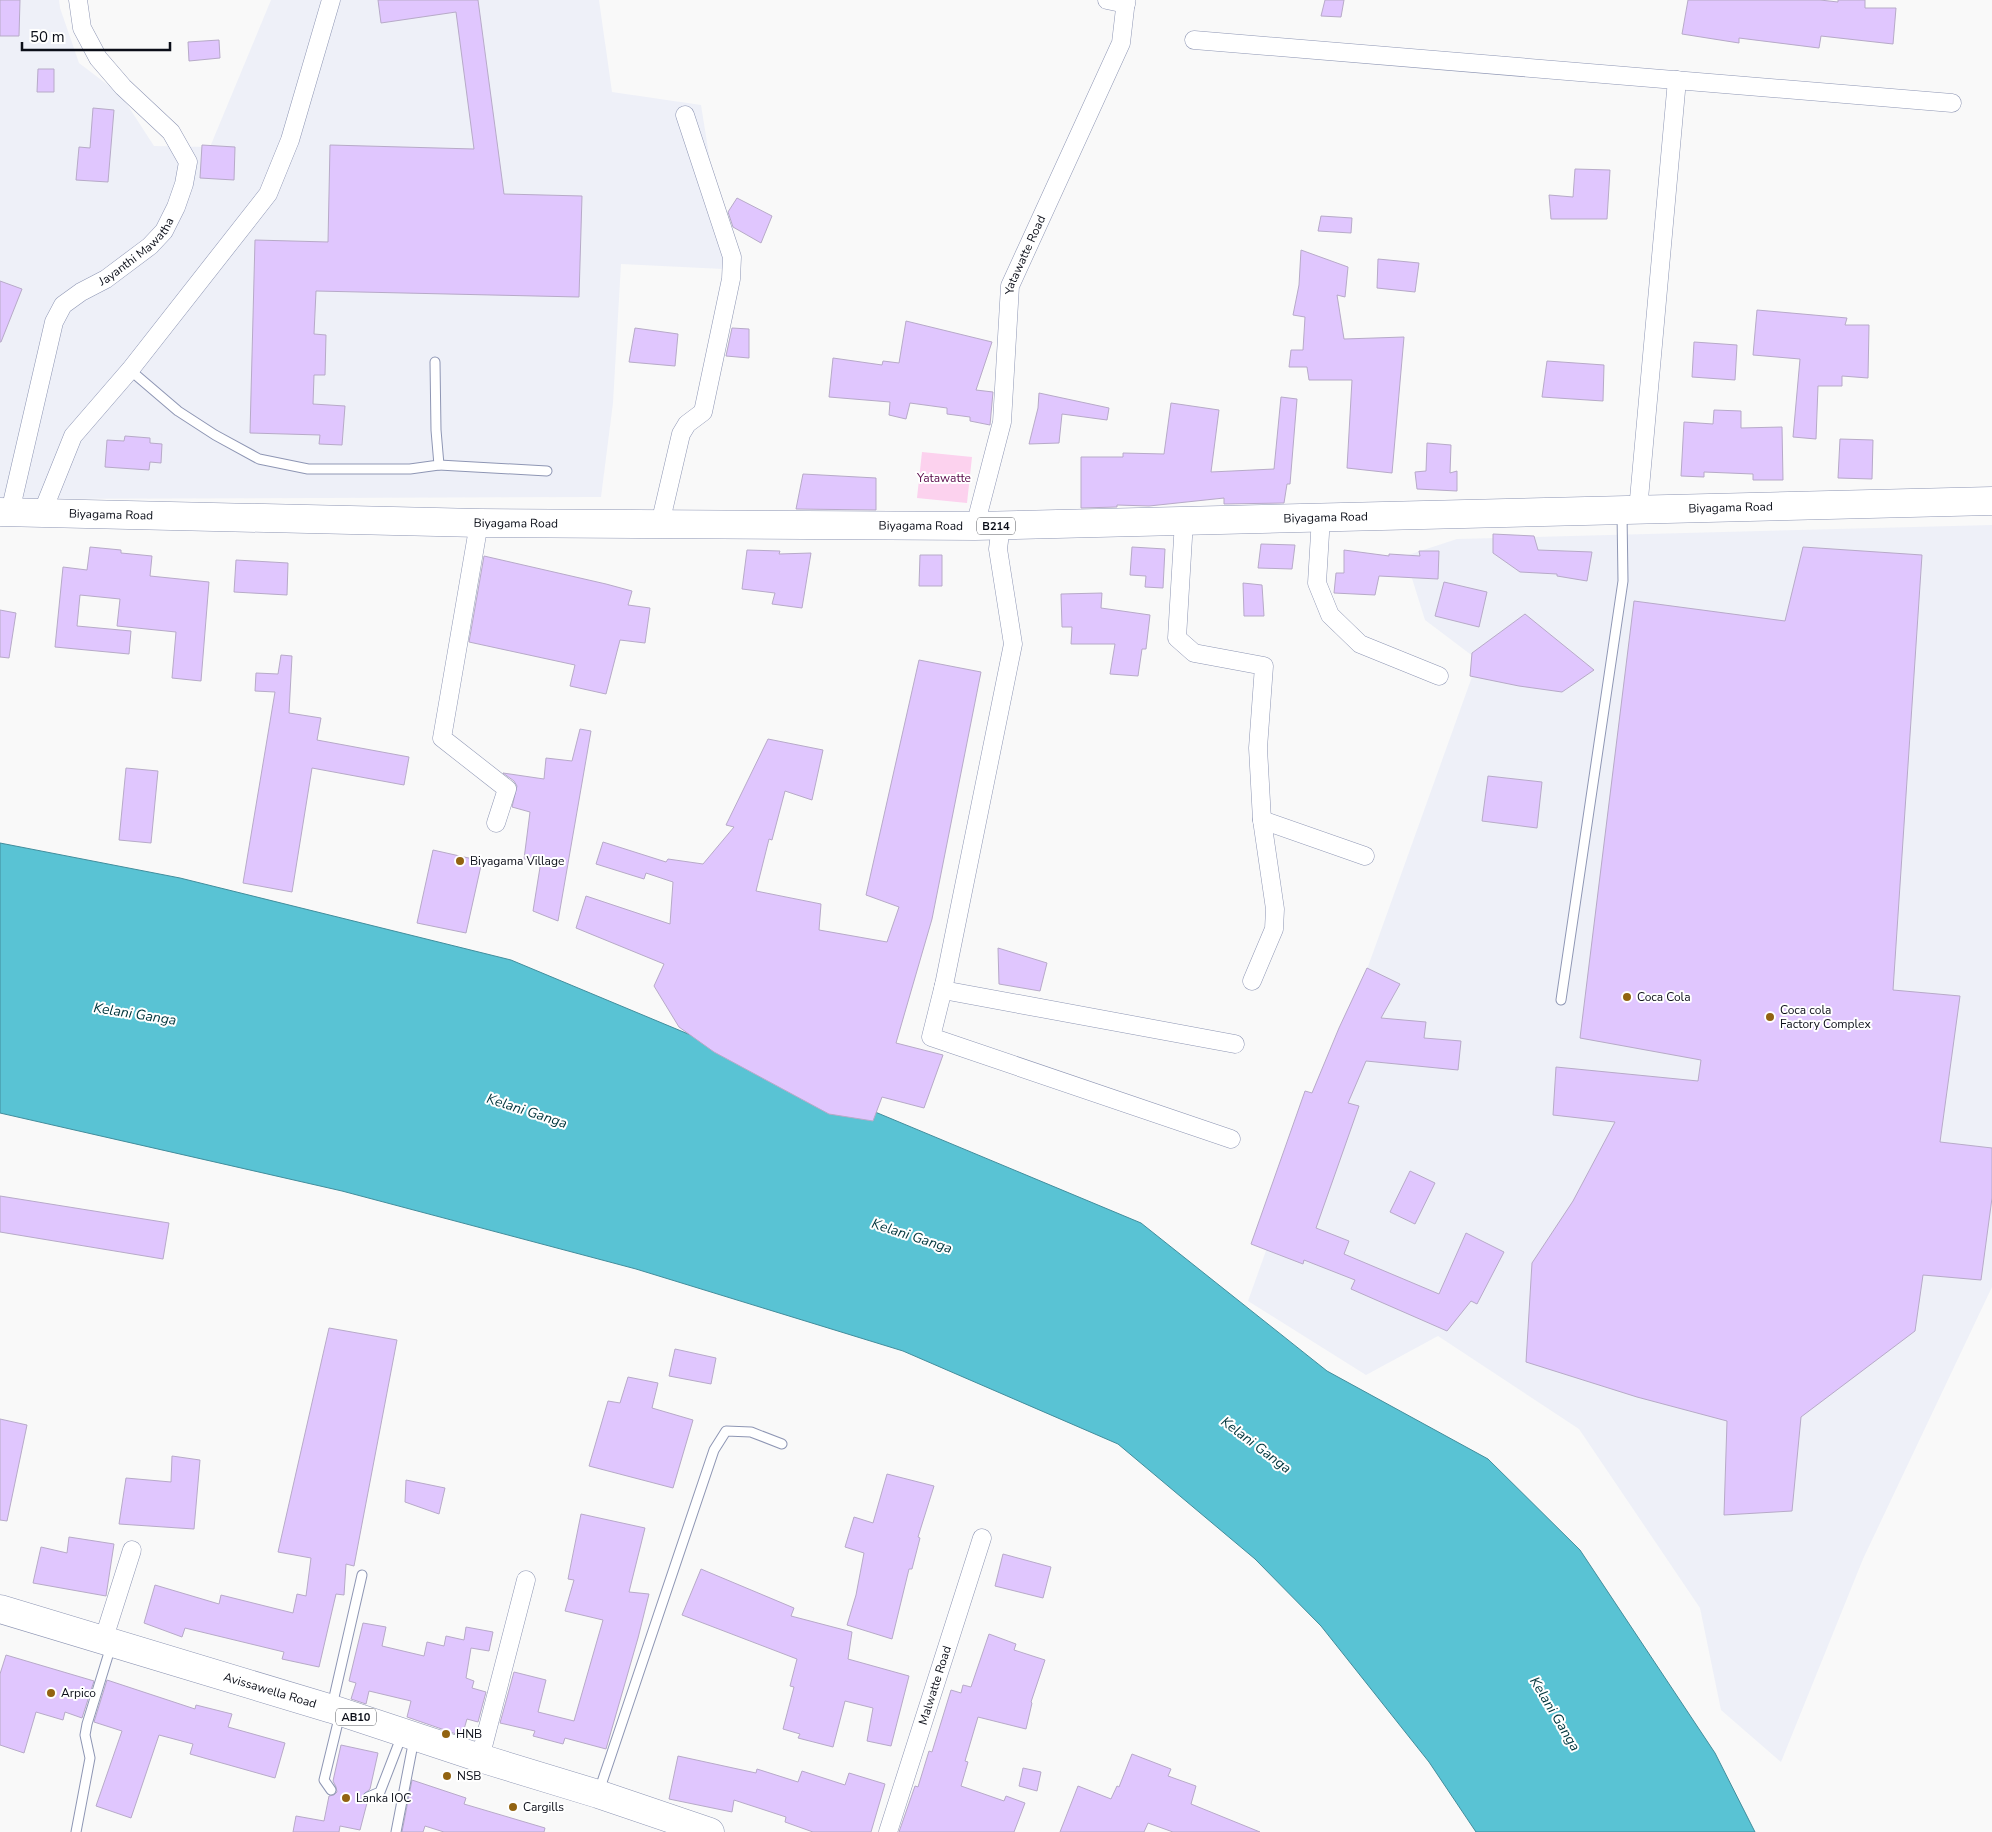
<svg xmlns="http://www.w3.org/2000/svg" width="1992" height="1832" viewBox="0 0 1992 1832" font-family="'Nunito Sans',sans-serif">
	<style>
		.built { fill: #eef0f8 }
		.green { fill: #fcd2ee }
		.water { fill: #59c3d4; stroke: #428d9c }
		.building { fill: #e0c6fe; stroke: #b7aac8 }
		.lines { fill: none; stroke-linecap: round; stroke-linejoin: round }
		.lane-casing { stroke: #8e96b4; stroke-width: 11 }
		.street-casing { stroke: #8e96b4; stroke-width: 19 }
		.primary-casing { stroke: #8e96b4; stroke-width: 29 }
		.lane { stroke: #fff; stroke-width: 9 }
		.street { stroke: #fff; stroke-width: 18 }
		.primary { stroke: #fff; stroke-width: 28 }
		.poi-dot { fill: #926311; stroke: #fff; stroke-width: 2 }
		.labels { text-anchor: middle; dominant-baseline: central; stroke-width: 4; stroke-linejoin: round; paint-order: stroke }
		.shield { fill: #fff; stroke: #54565d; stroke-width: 1 }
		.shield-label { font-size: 11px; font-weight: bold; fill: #0b0e18 }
		.street-label { font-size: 12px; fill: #0b0e18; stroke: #fff }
		.park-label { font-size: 12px; fill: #5a0a4a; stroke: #fff }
		.poi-label { font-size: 12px; fill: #0b0e18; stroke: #fff; text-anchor: start }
		.water-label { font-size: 14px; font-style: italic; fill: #01363d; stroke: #fff }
	</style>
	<rect width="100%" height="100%" fill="#f9f9f9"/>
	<!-- built -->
	<g class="built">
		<polygon points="0,0 59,0 60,8 79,63 121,95 154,146 210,147 271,0 599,0 612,92 701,105 723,242 723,269 621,264 613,403 601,497 0,499"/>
		<polygon points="1992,525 1992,1287 1863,1559 1781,1762 1721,1710 1700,1608 1579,1429 1438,1336 1366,1375 1248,1301 1478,660 1425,620 1405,556 1457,539"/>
	</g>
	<!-- green -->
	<polygon class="green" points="922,452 972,457 967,503 917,498"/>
	<!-- water -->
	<polygon class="water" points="0,843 180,878 511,960 1141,1223 1327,1371 1488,1459 1580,1550 1715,1753 1755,1832 1476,1832 1429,1762 1321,1626 1255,1559 1118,1444 903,1351 636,1269 342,1191 0,1113"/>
	<!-- building -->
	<g class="building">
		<polygon points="0,0 20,0 19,36 0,36"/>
		<polygon points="378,0 478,0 504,194 582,196 579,297 316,291 314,334 326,335 325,375 314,375 313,404 345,406 342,445 319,444 320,435 250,433 255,240 328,242 330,145 474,149 456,12 381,23"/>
		<polygon points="1325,0 1344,0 1341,17 1321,16"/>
		<polygon points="1688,0 1820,0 1838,2 1838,0 1865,0 1865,8 1896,8 1893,44 1821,36 1819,48 1739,38 1739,43 1682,34"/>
		<polygon points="219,40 220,58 189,61 188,42"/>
		<polygon points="38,69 54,69 54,92 37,92"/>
		<polygon points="93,108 114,110 108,182 76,180 79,147 90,148"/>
		<polygon points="202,145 235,147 234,180 200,178"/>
		<polygon points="1575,169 1610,170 1607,219 1551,219 1549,195 1573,197"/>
		<polygon points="737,198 772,216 761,243 733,227 728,212"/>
		<polygon points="1321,216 1352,218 1351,233 1318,231"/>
		<polygon points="1301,250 1348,267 1345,297 1337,295 1344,339 1404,337 1392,473 1347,468 1352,380 1309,380 1307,367 1289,367 1291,350 1303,350 1305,317 1293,315 1299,285"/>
		<polygon points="1378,259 1419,263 1415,292 1377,288"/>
		<polygon points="0,281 22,289 1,342 0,342"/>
		<polygon points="1757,310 1847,318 1845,325 1869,325 1868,378 1842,376 1842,386 1818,386 1816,439 1793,437 1800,359 1753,355"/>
		<polygon points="906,321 992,342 976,390 993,392 990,425 970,421 970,417 947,414 947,408 910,403 906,419 889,415 890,402 829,397 833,358 882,365 883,361 899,363"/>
		<polygon points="635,328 678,334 675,366 629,362"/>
		<polygon points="732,328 749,329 749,358 726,356"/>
		<polygon points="1694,342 1737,345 1735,380 1692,377"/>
		<polygon points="1547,361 1604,365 1603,401 1542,397"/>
		<polygon points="1039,393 1109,408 1107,420 1062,414 1059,443 1029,444 1038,408"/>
		<polygon points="1281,397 1297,399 1290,484 1287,484 1284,503 1224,504 1224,498 1149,506 1117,505 1117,507 1081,508 1081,457 1123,457 1123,453 1164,454 1171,403 1219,410 1211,472 1274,469"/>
		<polygon points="1714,410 1741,411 1741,428 1782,427 1783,480 1753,480 1753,474 1704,472 1704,477 1681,476 1684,422 1713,424"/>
		<polygon points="125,436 150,438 150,443 162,444 161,463 150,462 149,470 105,467 107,440 124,441"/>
		<polygon points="1840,439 1873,440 1872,479 1838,478"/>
		<polygon points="1427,443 1451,445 1450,473 1457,471 1457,491 1417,489 1415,472 1426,471"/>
		<polygon points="803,474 876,478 876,510 796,509"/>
		<polygon points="1493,534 1534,536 1538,550 1592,552 1587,581 1557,576 1557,574 1520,572 1493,553"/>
		<polygon points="1261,544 1295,545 1292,569 1258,568"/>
		<polygon points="90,547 121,550 121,553 152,556 150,576 209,582 201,681 172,678 176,632 117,626 120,599 80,595 77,626 131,631 129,654 55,647 63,567 87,570"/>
		<polygon points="1132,547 1165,549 1163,588 1145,587 1146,576 1130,575"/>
		<polygon points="1803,547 1922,555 1893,990 1960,996 1940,1142 1992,1148 1992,1198 1981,1280 1923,1275 1915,1331 1801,1417 1792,1511 1724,1515 1727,1421 1637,1397 1526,1362 1532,1263 1573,1201 1615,1122 1553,1115 1556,1067 1698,1081 1701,1060 1580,1038 1634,601 1785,621"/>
		<polygon points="747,550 780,551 779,554 811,553 802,608 772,604 775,593 742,589"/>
		<polygon points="1344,550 1389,556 1389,554 1420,556 1419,551 1439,551 1438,579 1379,576 1375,595 1334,593 1336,573 1344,573"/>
		<polygon points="920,555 942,555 942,586 919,586"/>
		<polygon points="484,556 606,584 632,591 628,605 650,608 645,643 620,640 606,694 570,686 575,665 469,642"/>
		<polygon points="236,560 288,563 287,595 234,592"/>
		<polygon points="1444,582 1487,592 1479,627 1435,616"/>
		<polygon points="1243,583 1262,585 1264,616 1244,616"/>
		<polygon points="1102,593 1101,608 1150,615 1146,649 1142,649 1138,676 1110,674 1115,644 1071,644 1072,627 1062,627 1061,594"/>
		<polygon points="0,610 16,613 9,658 0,657"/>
		<polygon points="1525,614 1594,670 1562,692 1519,686 1470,676 1472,653"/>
		<polygon points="281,655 292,656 289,713 321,718 317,740 409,757 404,785 312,768 292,892 243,883 275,692 255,691 256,673 278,674"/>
		<polygon points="919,660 981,672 932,919 896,1043 943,1055 924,1108 882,1097 873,1121 829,1114 714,1052 679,1027 654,986 664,964 576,928 586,896 670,924 673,882 646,873 644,879 596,864 603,842 666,862 668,859 703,864 734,827 726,825 768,739 823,750 812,800 785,791 772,840 769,839 756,891 821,904 819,930 887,942 899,907 866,895"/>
		<polygon points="580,729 591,731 558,921 533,911 541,861 524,859 530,812 512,807 517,786 514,781 503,773 544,779 546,758 572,761"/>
		<polygon points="126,768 158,771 151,843 119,840"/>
		<polygon points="1488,776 1542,782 1537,828 1482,821"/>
		<polygon points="433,850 482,861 466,933 417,923"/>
		<polygon points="998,948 1047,963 1040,991 999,984"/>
		<polygon points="1367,968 1400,984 1381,1018 1426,1022 1424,1038 1461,1041 1458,1070 1366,1061 1348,1103 1359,1106 1316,1228 1349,1241 1344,1254 1439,1294 1466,1233 1504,1252 1477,1304 1471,1301 1447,1331 1351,1289 1355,1280 1304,1260 1303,1264 1251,1244 1305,1091 1312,1093 1339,1028"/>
		<polygon points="1410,1171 1435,1183 1415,1224 1390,1212"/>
		<polygon points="0,1196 169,1223 163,1259 0,1232"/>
		<polygon points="329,1328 397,1340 354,1566 346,1564 344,1595 336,1594 319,1667 282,1659 284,1652 185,1628 182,1637 144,1623 155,1585 219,1604 221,1595 293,1613 297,1594 306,1596 311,1558 278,1552"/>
		<polygon points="675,1349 716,1358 711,1384 669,1376"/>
		<polygon points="628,1377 658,1383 652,1408 693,1420 673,1488 589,1466 608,1401 620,1403"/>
		<polygon points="0,1419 27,1425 7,1521 0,1520"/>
		<polygon points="172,1456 200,1460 194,1529 119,1524 126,1478 171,1482"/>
		<polygon points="887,1474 934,1486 918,1537 920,1538 912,1569 909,1569 892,1639 847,1625 856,1595 864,1553 845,1547 854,1517 873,1523"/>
		<polygon points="406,1480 445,1488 439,1514 405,1502"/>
		<polygon points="581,1514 645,1528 629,1592 649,1594 638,1638 606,1749 565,1738 563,1744 533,1736 535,1731 500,1723 514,1672 546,1680 538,1712 574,1721 603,1620 565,1611 574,1580 568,1579"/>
		<polygon points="69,1537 114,1544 106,1596 33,1583 41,1547 67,1553"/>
		<polygon points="1003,1554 1051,1567 1043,1598 995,1586"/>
		<polygon points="701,1569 794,1608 791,1616 852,1632 848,1659 909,1676 891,1746 867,1741 873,1708 845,1701 833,1747 798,1738 800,1734 783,1729 794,1687 790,1686 797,1659 682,1615"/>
		<polygon points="363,1623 386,1627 382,1646 424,1656 427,1642 444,1646 446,1636 464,1640 466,1627 493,1632 489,1651 471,1648 466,1678 474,1681 472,1688 486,1692 478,1722 467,1719 462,1736 407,1717 411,1701 369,1691 366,1704 351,1699 356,1683 349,1681"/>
		<polygon points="989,1634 1016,1644 1014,1650 1045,1660 1031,1702 1032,1703 1026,1729 978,1717 965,1761 968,1762 961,1786 1004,1801 1006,1796 1025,1803 1014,1832 899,1832 915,1786 918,1787 929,1751 932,1752 951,1690 961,1693 963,1685 971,1687"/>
		<polygon points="6,1655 94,1681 82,1718 65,1712 63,1720 36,1712 24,1753 0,1745 0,1674"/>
		<polygon points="107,1680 195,1709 196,1705 232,1714 228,1727 285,1743 275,1778 190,1754 193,1744 159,1735 131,1818 96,1806 122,1731 94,1722"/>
		<polygon points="341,1745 378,1753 370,1789 362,1796 362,1800 367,1803 360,1830 340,1826 339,1832 293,1832 296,1816 324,1821 329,1796 334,1795 337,1792 336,1787 333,1781"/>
		<polygon points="1132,1754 1171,1769 1168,1776 1196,1786 1191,1804 1260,1832 1173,1832 1148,1823 1144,1832 1060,1832 1078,1786 1111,1799 1117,1786 1119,1787"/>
		<polygon points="678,1756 756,1773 757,1769 798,1782 802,1771 845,1785 849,1773 885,1784 871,1832 813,1832 785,1822 786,1817 734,1800 732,1812 669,1799"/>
		<polygon points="1023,1768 1041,1772 1037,1791 1019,1786"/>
		<polygon points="412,1780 466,1798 464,1804 545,1828 544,1832 444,1832 425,1826 423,1832 402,1832"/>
	</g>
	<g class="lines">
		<!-- lane casing -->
		<g class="lane-casing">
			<g id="lane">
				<polyline points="130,370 178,411 215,435 259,459 308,469 410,469 439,465 436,430 435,362"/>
				<polyline points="439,465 547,471"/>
				<polyline points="1561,1000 1623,581 1622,513"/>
				<polyline points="332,1706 362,1575"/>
				<polyline points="331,1790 324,1780 340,1714"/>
				<polyline points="599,1791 714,1450 726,1431 751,1432 782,1444"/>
				<polyline points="368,1797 380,1792 402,1735"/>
				<polyline points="76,1832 90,1758 85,1735 87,1724 111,1646"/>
				<polyline points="396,1832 414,1739"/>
			</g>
		</g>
		<!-- street casing -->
		<g class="street-casing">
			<g id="street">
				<polyline points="1107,0 1126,4"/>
				<polyline points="1194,40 1952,103"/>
				<polyline points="1638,510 1677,80"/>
				<path id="s1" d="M10,512L54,322L63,305L81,292L106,279L150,246L164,231L176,207L184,184L188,162L171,132L123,87L98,58L82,28L78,0"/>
				<polyline points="42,513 73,436 130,370 268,194 290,140 331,0"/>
				<polyline points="1321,517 1317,583 1330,615 1360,644 1439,676"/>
				<polyline points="1184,521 1177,638 1194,653 1264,666 1258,748 1262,820 1275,909 1274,929 1252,981"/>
				<polyline points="479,523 442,738 507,789 496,823"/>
				<polyline points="660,524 681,434 687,424 703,412 731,279 732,257 685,115"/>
				<polyline points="1001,525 998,549 1013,644 943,990 1235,1044"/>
				<path id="s2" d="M975,526L1002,422L1010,286L1121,43L1126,0"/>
				<polyline points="1262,820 1365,856"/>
				<polyline points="944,985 931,1037 1231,1139"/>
				<polyline points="103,1641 132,1550"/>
				<polyline points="480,1758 526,1580"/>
				<path id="s3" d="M888,1832L982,1538"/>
			</g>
		</g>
		<!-- primary casing -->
		<g class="primary-casing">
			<g id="primary">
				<path id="s4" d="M0,512L479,523L975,526L1992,501"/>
				<path id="s5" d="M0,1609L332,1709L480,1758L598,1794L710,1832"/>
			</g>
		</g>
		<!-- lane -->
		<use href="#lane" class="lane"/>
		<!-- street -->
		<use href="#street" class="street"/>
		<!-- primary -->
		<use href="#primary" class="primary"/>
	</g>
	<!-- markers -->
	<g class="poi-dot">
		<circle cx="460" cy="861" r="5"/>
		<circle cx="1627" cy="997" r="5"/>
		<circle cx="1770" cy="1017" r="5"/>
		<circle cx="51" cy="1693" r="5"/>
		<circle cx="446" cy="1734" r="5"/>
		<circle cx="447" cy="1776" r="5"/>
		<circle cx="346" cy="1798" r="5"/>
		<circle cx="513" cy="1807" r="5"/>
	</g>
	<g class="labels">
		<!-- shield labels -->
		<g class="shield">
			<rect x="977" y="517.5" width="38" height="17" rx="4"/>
			<rect x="336" y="1708.5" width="40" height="17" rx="4"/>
		</g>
		<g class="shield-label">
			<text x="996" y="526">B214</text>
			<text x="356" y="1717">AB10</text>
		</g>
		<!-- street labels -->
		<g class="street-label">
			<text stroke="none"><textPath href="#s1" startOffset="306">Jayanthi Mawatha</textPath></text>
			<text stroke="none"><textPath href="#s2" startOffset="278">Yatawatte Road</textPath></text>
			<text stroke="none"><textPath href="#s4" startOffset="1731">Biyagama Road</textPath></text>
			<text stroke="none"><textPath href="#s4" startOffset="111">Biyagama Road</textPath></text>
			<text stroke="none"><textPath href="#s4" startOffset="1326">Biyagama Road</textPath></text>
			<text stroke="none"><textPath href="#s4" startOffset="516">Biyagama Road</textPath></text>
			<text stroke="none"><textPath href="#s4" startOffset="921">Biyagama Road</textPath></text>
			<text stroke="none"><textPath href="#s3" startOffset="154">Malwatte Road</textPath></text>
			<text stroke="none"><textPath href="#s5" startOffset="282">Avissawella Road</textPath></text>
		</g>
		<!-- park labels -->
		<g class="park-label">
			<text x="944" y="478">Yatawatte</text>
		</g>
		<!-- poi labels -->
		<g class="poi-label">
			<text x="470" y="861">Biyagama Village</text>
			<text x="1637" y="997">Coca Cola</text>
			<text x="1780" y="1010">Coca cola<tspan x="1780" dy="14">Factory Complex</tspan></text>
			<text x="61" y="1693">Arpico</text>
			<text x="456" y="1734">HNB</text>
			<text x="457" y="1776">NSB</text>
			<text x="356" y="1798">Lanka IOC</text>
			<text x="523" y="1807">Cargills</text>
		</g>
		<!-- water labels -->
		<g class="water-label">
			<text transform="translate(135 1014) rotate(9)">Kelani Ganga</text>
			<text transform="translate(527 1111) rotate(18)">Kelani Ganga</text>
			<text transform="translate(912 1236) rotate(18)">Kelani Ganga</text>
			<text transform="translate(1256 1445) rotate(37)">Kelani Ganga</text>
			<text transform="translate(1555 1714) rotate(59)">Kelani Ganga</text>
		</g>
	</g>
	<!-- scale -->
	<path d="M22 42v8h148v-8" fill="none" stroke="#0b0e18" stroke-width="2.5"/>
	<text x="30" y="42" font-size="15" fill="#0b0e18" stroke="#ffffff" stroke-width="4" paint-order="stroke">50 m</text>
</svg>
